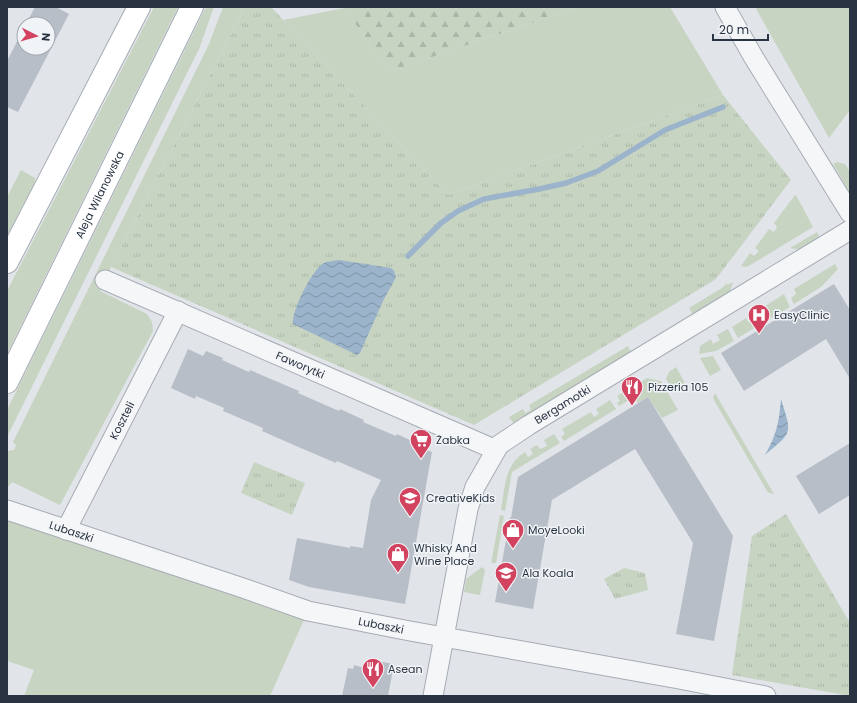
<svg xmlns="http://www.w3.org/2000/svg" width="857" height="703" viewBox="0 0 857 703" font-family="Poppins,sans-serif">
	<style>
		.green { fill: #c7d4c2 }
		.forest { fill: url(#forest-firs) }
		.park { fill: url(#park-tufts) }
		.water { fill: url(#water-waves) }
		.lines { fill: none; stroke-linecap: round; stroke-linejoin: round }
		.stream { stroke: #9bb4cb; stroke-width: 5.5 }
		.building { fill: #b8bec7 }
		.minor-casing { stroke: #a6acb4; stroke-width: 21 }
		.secondary-casing { stroke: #a6acb4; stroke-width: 24 }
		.minor { stroke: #f4f6f8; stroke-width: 19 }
		.secondary { stroke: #fff; stroke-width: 22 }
		.labels { text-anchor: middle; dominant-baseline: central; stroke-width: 3; stroke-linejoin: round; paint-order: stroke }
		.street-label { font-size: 11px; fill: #293342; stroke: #f1f4f7 }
		.poi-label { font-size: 11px; fill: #293342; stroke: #f1f4f7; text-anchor: start }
	</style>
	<defs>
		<pattern id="forest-firs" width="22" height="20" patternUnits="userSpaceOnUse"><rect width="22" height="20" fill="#c7d4c2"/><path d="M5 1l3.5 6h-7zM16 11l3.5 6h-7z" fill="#abb6a8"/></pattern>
		<pattern id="park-tufts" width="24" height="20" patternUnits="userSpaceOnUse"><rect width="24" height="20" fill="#c7d4c2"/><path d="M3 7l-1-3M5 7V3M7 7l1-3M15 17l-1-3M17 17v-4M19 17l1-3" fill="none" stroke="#abb6a8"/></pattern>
		<pattern id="water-waves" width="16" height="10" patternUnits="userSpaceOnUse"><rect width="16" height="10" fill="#9bb4cb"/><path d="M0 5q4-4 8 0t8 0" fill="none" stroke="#7e93a6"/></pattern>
	</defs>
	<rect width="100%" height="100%" fill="#e1e5ea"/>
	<!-- green -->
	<g class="green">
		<polygon points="154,7 178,7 7,354 7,291"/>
		<polygon points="206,7 214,7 199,49 7,437 7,410"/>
		<polygon points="223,7 245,7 111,267 100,291 147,314 152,322 153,331 60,505 12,482 7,488 7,453 8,451 14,450 16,445 13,442 209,44"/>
		<polygon points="579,7 670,7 723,95 448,195 283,20 345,8 388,72"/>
		<polygon points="755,7 850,7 850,110 829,138"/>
		<polygon points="837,162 845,164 850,172 850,193 833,164"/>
		<polygon points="21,170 35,178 35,182 7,236 7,197"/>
		<polygon points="795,195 796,195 813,227 747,267 741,266 750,253 754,256 759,251 755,248 769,229 774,232 777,227 774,223"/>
		<polygon points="817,232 820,238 800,250 790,248"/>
		<polygon points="835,264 838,269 821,287 794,304 791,298 796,294 794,289"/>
		<polygon points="733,282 730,292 693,315 689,308 722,288 727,283 727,285"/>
		<polygon points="784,294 790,307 769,319 762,308"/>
		<polygon points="758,310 764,322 738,338 732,327 746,318 748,322 756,318 753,313"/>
		<polygon points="728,329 734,341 716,351 699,354 700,346 711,339 713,344 720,340 717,335"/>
		<polygon points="628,346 631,352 522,418 514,424 509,417 523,409 525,413 531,410 529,405"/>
		<polygon points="713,356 721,370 710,376 700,358"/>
		<polygon points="676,367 685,383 673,390 666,379 669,372"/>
		<polygon points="647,378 661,381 678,410 662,418 648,397 637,403 634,397 619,406 617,403 620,401 617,396 627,390 630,395 637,391 634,386"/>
		<polygon points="715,393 774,494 769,493 767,491 715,402 713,397"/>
		<polygon points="610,400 616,409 564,441 561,437 565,434 562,429 591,412 594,417 599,414 596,409"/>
		<path d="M554,434L560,443L512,472L505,511L501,510C505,488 504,465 525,452L528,457L533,454L530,449L537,445L540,449L547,446L544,440Z"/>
		<polygon points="500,515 504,516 496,563 491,563"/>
		<polygon points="7,517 304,620 270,696 24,696 34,670 7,661"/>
		<polygon points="482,567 485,570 480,595 464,592 466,579"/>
	</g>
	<!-- forest -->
	<polygon class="forest" points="344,7 579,7 388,72"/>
	<!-- park -->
	<g class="park">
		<polygon points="245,7 271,7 448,195 723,95 791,180 716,279 474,425 111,267"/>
		<polygon points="254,462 305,483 292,515 241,493"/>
		<polygon points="786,514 850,623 850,696 732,675 752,536"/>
		<polygon points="624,568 645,573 648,590 615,599 604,579"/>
	</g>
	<!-- water -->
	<g class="water">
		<path d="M339,260L391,268L394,271L396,277L383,301L360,353L357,355L293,324C291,312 312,269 324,263C328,261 334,261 339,260Z"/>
		<path d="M781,399C792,435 793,431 765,455C777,434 779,422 781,399Z"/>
	</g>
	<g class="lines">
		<!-- stream -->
		<polyline class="stream" points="408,256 441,223 458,211 484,199 539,189 566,183 598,171 665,130 723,107"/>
	</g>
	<!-- building -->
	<g class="building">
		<polygon points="35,7 56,7 69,14 18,112 7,107 7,61 24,28 24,48 48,48 48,24 26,24"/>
		<polygon points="834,284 850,310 850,379 826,339 744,391 721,353"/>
		<polygon points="188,349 203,356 206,351 223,358 222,360 249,372 250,370 299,391 298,393 339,411 340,409 364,420 363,422 396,436 397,434 421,445 420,447 432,452 405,604 309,587 289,580 297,538 350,548 350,546 363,548 371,500 381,480 337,461 336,463 296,446 262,431 263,428 223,411 224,408 196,396 195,399 171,388"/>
		<polygon points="648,397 733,536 714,641 676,634 693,543 635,449 552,500 533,609 495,602 510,517 511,518 518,477"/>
		<polygon points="850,443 850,495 819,514 796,476"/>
		<polygon points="372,660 394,664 388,696 342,696 348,668 353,669 354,665 371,670"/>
	</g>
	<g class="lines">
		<!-- minor casing -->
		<g class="minor-casing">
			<g id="minor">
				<polyline points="725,7 754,58 850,213"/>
				<path id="s1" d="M105,280L496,450"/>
				<path id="s2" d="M7,510L243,588L308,611L410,631L679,679L766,696"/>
				<path id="s3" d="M66,530L178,311"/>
				<path id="s4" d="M433,696L468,509L475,487L499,445L529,425L850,230"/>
			</g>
		</g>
		<!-- secondary casing -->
		<g class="secondary-casing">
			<g id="secondary">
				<polyline points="7,262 139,7"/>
				<path id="s5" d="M7,382L192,7"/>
			</g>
		</g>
		<!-- minor -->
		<use href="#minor" class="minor"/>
		<!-- secondary -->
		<use href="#secondary" class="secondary"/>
	</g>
	<!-- icons -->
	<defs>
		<g id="hospital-pin" transform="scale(1.15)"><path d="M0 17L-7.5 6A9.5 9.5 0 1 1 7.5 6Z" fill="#d2435f" stroke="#f1f4f7"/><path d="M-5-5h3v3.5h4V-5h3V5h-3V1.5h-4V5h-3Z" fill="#fff"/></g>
		<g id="restaurant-pin" transform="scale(1.15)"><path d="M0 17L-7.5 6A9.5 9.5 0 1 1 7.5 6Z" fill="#d2435f" stroke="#f1f4f7"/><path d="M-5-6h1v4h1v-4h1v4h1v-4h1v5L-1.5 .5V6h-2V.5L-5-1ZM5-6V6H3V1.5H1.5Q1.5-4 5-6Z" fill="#fff"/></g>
		<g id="supermarket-pin" transform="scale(1.15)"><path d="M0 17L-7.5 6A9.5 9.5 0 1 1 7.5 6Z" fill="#d2435f" stroke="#f1f4f7"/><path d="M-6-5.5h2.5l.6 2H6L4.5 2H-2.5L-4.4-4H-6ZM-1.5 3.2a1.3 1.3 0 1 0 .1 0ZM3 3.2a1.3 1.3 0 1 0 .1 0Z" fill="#fff"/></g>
		<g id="school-pin" transform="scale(1.15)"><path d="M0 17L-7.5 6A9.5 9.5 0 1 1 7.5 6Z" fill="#d2435f" stroke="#f1f4f7"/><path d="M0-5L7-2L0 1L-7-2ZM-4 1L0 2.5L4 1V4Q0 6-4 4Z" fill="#fff"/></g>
		<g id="shop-pin" transform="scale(1.15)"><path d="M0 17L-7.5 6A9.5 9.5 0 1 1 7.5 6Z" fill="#d2435f" stroke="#f1f4f7"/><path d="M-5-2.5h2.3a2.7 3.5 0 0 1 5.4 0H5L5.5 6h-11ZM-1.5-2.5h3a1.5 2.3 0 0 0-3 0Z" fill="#fff"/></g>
	</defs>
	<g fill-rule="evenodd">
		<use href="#hospital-pin" x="759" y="315"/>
		<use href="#restaurant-pin" x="632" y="387"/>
		<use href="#supermarket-pin" x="421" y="440"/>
		<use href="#school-pin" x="410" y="498"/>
		<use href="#shop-pin" x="513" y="530"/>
		<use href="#shop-pin" x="398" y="554"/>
		<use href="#school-pin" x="506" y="573"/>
		<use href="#restaurant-pin" x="373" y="669"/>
	</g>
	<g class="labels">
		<!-- street labels -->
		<g class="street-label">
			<text stroke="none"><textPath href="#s5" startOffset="209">Aleja Wilanowska</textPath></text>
			<text stroke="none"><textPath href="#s1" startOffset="213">Faworytki</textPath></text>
			<text stroke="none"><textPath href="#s4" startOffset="337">Bergamotki</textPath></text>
			<text stroke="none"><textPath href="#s3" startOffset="123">Koszteli</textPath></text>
			<text stroke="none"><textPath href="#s2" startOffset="68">Lubaszki</textPath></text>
			<text stroke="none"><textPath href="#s2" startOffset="392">Lubaszki</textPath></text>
		</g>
		<!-- poi labels -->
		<g class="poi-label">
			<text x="774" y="315">EasyClinic</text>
			<text x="648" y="387">Pizzeria 105</text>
			<text x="436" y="440">Żabka</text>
			<text x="426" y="498">CreativeKids</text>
			<text x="528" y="530">MoyeLooki</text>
			<text x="414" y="548">Whisky And<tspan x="414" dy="13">Wine Place</tspan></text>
			<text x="522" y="573">Ala Koala</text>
			<text x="388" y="669">Asean</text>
		</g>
	</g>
	<!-- border -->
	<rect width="857" height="703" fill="none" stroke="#293342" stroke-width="16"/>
	<!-- north arrow -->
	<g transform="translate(36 36) rotate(96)"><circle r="19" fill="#f1f4f7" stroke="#a1a7af"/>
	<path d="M0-3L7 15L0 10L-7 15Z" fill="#d2435f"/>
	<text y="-6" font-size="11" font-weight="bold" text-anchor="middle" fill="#293342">N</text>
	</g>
	<!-- scale -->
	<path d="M713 34v6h55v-6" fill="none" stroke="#293342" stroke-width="2"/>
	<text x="719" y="34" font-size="12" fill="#293342" stroke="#f1f4f7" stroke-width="3" paint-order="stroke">20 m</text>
</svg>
